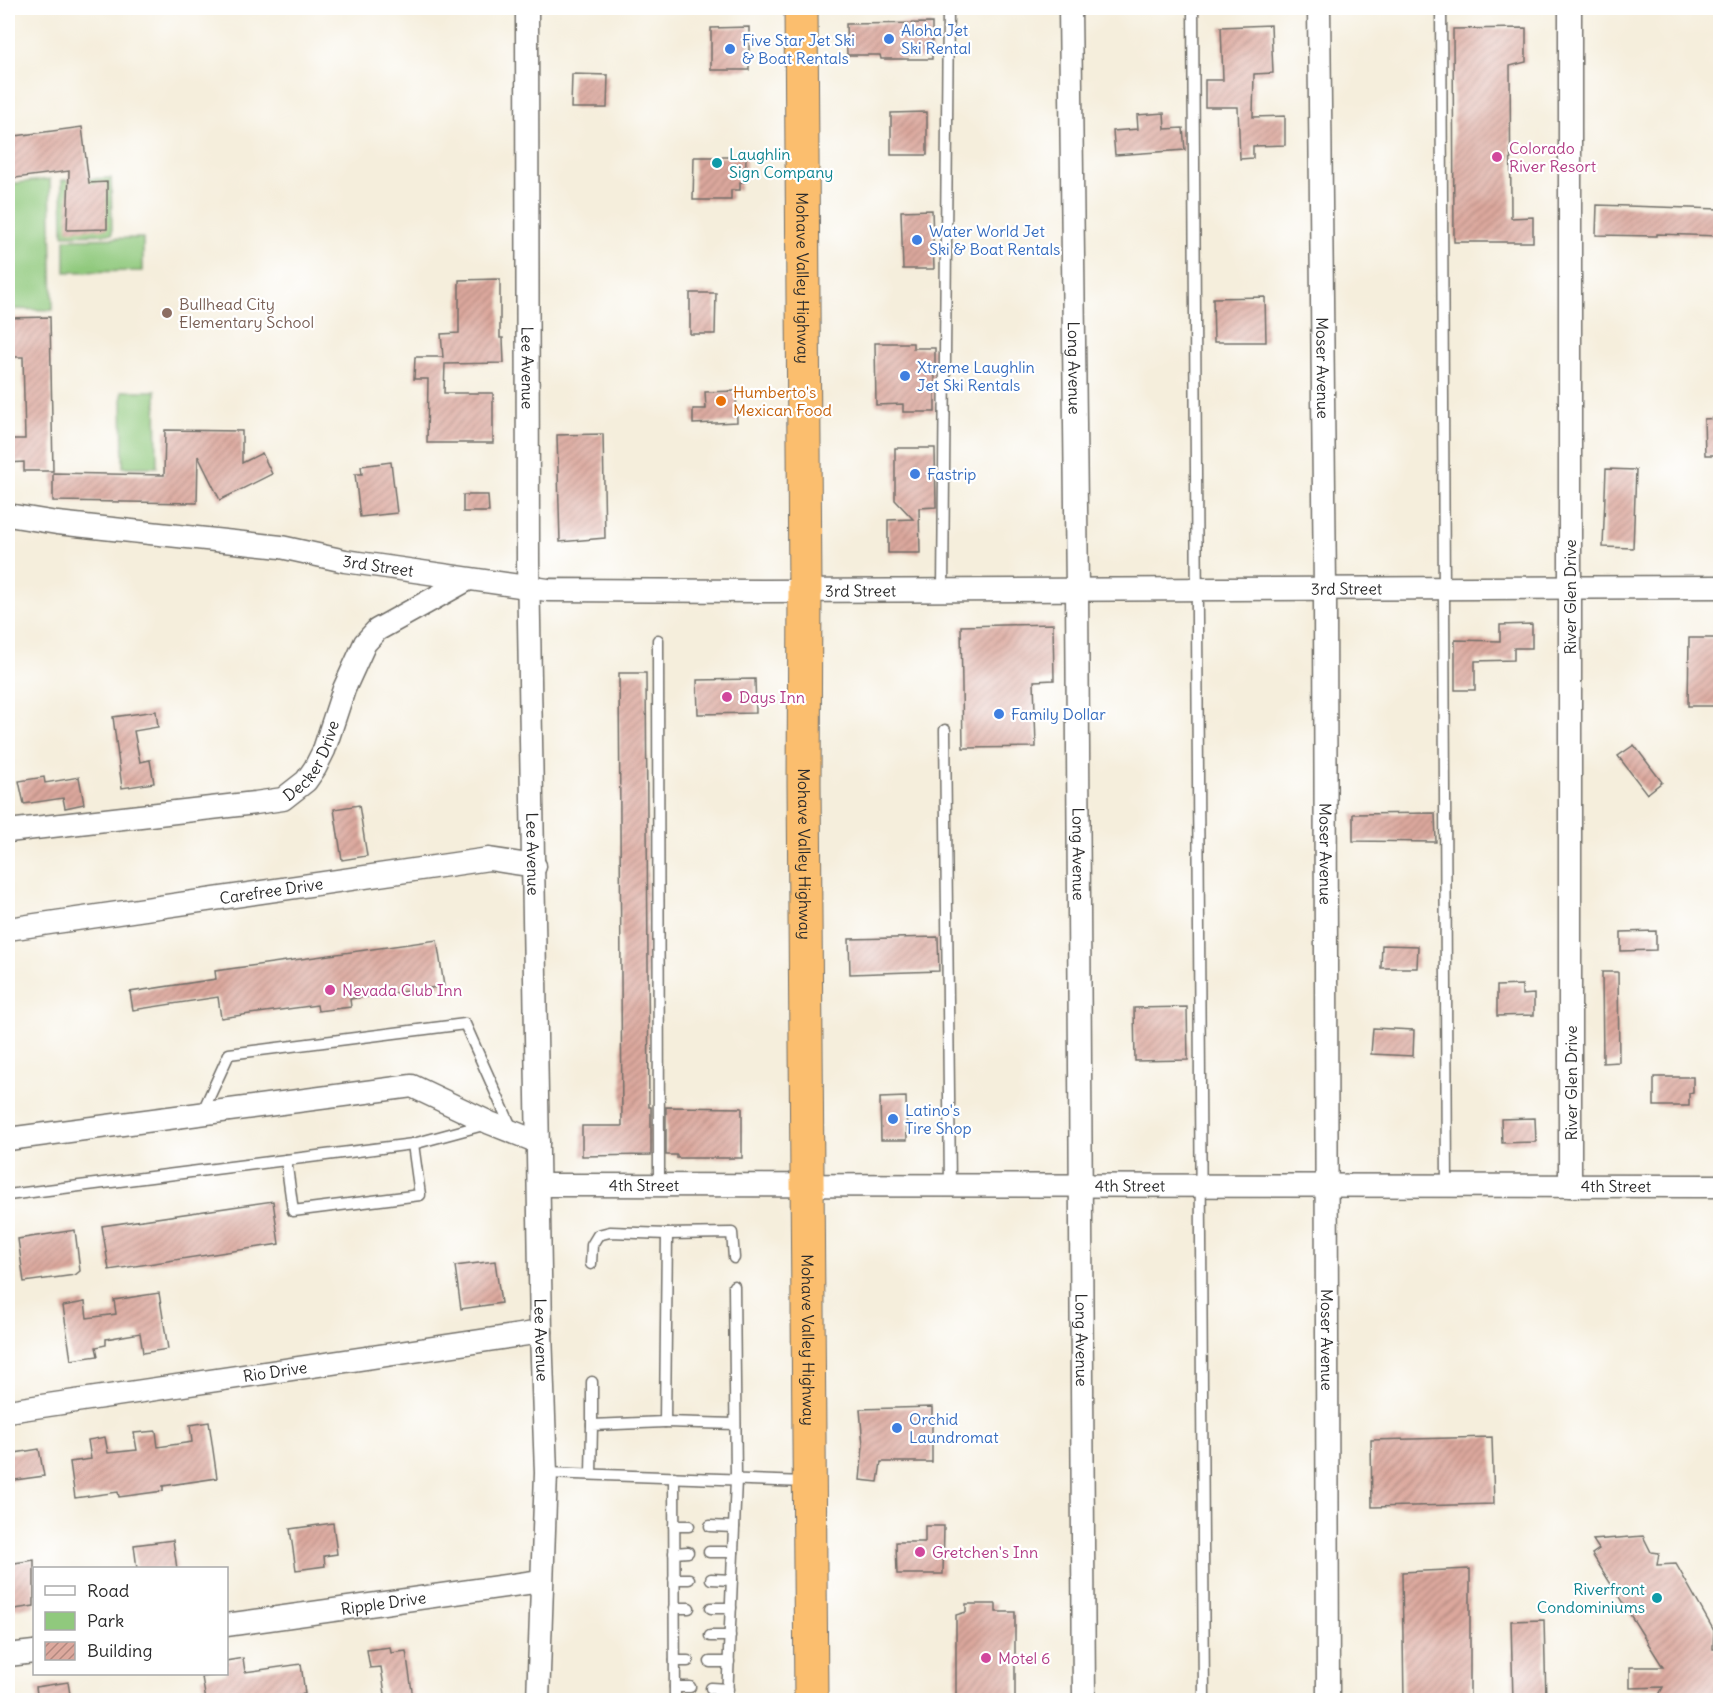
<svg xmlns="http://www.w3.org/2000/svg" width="1728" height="1708" viewBox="0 0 1728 1708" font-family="Delius,sans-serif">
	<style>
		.green { fill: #90c97d; stroke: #5e7a54; stroke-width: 1.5 }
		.building { fill: url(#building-hatch) }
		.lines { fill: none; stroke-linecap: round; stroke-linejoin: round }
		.lane-casing { stroke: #726f69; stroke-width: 13 }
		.street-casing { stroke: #726f69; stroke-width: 25 }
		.highway-casing { stroke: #726f69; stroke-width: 35 }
		.lane { stroke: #fff; stroke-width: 10 }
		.street { stroke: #fff; stroke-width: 22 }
		.highway { stroke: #fbbe6e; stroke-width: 33 }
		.shop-dot { fill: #3f7fe0; stroke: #fff; stroke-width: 2 }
		.hotel-dot { fill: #d1479c; stroke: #fff; stroke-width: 2 }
		.culture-dot { fill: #0f9aa8; stroke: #fff; stroke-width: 2 }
		.education-dot { fill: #8d6e63; stroke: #fff; stroke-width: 2 }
		.food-dot { fill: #e8710a; stroke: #fff; stroke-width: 2 }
		.labels { text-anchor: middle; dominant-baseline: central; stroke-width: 4.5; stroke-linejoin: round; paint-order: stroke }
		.shop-label { font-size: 16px; fill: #366cbe; stroke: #fff; text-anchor: start }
		.hotel-label { font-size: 16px; fill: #b23c85; stroke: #fff; text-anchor: start }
		.culture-label { font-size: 16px; fill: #0d838f; stroke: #fff; text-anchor: start }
		.street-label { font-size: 16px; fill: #2b2b2b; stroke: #fff }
		.education-label { font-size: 16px; fill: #785e54; stroke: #fff; text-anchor: start }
		.food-label { font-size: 16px; fill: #c56008; stroke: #fff; text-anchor: start }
	</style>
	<defs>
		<pattern id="building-hatch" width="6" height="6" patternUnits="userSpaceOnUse" patternTransform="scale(1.5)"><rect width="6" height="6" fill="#dca89d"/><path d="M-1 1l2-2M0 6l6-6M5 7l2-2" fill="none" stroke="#b38980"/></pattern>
	</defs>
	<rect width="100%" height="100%" fill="#fff"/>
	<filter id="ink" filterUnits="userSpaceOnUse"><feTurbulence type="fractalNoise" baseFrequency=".0167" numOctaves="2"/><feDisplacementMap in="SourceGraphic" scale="12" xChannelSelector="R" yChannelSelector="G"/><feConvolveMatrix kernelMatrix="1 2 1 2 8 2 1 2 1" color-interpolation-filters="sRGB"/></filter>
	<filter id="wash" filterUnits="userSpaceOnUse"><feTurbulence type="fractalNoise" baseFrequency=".008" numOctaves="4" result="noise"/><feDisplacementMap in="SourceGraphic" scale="24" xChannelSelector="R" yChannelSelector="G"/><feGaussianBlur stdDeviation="1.35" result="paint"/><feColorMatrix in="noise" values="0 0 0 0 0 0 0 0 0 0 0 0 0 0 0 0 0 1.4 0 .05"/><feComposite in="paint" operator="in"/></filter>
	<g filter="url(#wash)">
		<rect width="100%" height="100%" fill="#f5eedc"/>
		<!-- green -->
		<g class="green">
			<polygon points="111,178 112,234 63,235 62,180"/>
			<polygon points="50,179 53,310 8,309 8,184"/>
			<polygon points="143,238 143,271 65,272 65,239"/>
			<polygon points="122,391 156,391 157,467 123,467"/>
		</g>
		<g id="blocks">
			<!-- building -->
			<g class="building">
				<polygon points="932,23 932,59 881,59 880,55 847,55 846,24"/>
				<polygon points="1271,25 1273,73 1254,74 1253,117 1285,116 1285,145 1253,146 1253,158 1240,159 1238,107 1205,107 1205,80 1223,80 1221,27"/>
				<polygon points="749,27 749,70 711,70 711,28"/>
				<polygon points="1526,28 1526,62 1510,66 1511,218 1533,217 1533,242 1454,242 1453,29"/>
				<polygon points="572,74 608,75 607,108 571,108"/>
				<polygon points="927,112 927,155 891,155 891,113"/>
				<polygon points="1164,113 1165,129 1183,128 1185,150 1115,155 1113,131 1138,129 1137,115"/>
				<polygon points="82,127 89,183 107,182 107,229 67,230 69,171 8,179 8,137"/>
				<polygon points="694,157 746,157 745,182 740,182 740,190 731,190 731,200 693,200"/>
				<polygon points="1597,205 1720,209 1720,236 1657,234 1657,236 1596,235"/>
				<polygon points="932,210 934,269 903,269 901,211"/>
				<polygon points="500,279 500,338 503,338 504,363 445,364 444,393 493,393 493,443 427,443 428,379 414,379 415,357 443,357 441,334 459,333 459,280"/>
				<polygon points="690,293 716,293 715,334 690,334"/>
				<polygon points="1265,297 1266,342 1214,342 1213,298"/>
				<polygon points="50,317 53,471 24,471 24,462 8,463 8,439 25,439 23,357 8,357 8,318"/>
				<polygon points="875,343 913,343 913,348 935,348 935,412 903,412 903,404 876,405"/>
				<polygon points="736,391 737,422 693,424 693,409 706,409 705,392"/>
				<polygon points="1720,418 1720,455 1705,455 1704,419"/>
				<polygon points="165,430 242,431 242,463 262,453 272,474 220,500 198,456 197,503 53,501 53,473 164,475"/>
				<polygon points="603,434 605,538 560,542 557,435"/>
				<polygon points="895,448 935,448 936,507 919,508 920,553 888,553 888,520 913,519 895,500"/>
				<polygon points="391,462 397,513 360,517 355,474 362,474 361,466"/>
				<polygon points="1606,469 1636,470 1633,548 1603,547"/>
				<polygon points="463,495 488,495 489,512 463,512"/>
				<polygon points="1053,624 1054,680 1034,681 1036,747 963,748 961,626"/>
				<polygon points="1532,624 1532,648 1514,648 1514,660 1475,661 1475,690 1455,690 1455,640 1500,641 1500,625"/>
				<polygon points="1689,638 1719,638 1718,706 1688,706"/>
				<polygon points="619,673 646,673 649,1107 651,1107 651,1155 582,1156 582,1126 622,1126"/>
				<polygon points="755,679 756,713 698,714 697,680"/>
				<polygon points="156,711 158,727 134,731 140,762 150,760 154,783 122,788 113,717"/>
				<polygon points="1634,745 1662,782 1647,794 1618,756"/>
				<polygon points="44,777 45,783 79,777 84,804 65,808 63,798 24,804 19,781"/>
				<polygon points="359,805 367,856 342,860 334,809"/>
				<polygon points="1435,813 1436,842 1353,841 1353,814"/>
				<polygon points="1656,931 1656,950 1621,951 1621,932"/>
				<polygon points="938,937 939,971 850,974 849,939"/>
				<polygon points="437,940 444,986 350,999 351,1007 318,1011 317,1005 221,1018 218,997 133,1010 130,992 216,979 215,971"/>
				<polygon points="1382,945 1418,946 1417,968 1381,968"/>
				<polygon points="1602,972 1618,972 1619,1062 1603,1063"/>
				<polygon points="1522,985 1522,995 1534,994 1534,1015 1497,1016 1497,986"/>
				<polygon points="1187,1007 1188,1060 1135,1061 1134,1008"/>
				<polygon points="1373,1028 1414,1030 1413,1056 1371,1054"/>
				<polygon points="1654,1077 1693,1077 1693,1092 1689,1093 1689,1106 1654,1106"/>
				<polygon points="906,1097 907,1140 881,1140 880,1098"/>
				<polygon points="666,1107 742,1108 742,1158 677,1158 677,1155 666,1155"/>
				<polygon points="1535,1118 1536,1142 1502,1143 1501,1119"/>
				<polygon points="273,1201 279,1244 109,1270 102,1226"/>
				<polygon points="75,1230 80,1271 75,1275 24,1282 18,1239"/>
				<polygon points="495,1261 501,1303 461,1309 455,1266"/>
				<polygon points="159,1293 168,1349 143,1353 140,1333 106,1339 106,1345 96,1347 98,1356 71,1360 63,1306 85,1302 87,1318 116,1314 114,1300"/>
				<polygon points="932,1407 932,1462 881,1462 878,1482 860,1480 863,1446 860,1409"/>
				<polygon points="209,1422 217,1478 163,1486 163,1491 119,1497 118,1492 75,1498 70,1462 91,1459 88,1440 105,1437 108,1453 137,1450 134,1433 156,1431 158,1447 192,1442 190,1425"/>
				<polygon points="1492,1437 1494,1504 1372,1507 1371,1440"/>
				<polygon points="39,1449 44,1476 8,1481 9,1454"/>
				<polygon points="333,1523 337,1554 324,1556 325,1566 296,1570 290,1529"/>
				<polygon points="925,1526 944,1526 943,1574 897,1574 896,1542 925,1542"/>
				<polygon points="1643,1536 1651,1552 1659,1553 1657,1565 1676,1564 1714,1631 1713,1649 1720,1649 1720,1701 1656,1701 1663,1687 1630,1688 1630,1667 1663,1667 1592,1554 1599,1549 1593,1540"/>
				<polygon points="173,1540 177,1569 137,1569 134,1545"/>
				<polygon points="34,1560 34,1606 8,1610 8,1564"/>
				<polygon points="1470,1569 1470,1701 1404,1701 1402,1572"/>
				<polygon points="966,1604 996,1604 996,1612 1015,1612 1015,1701 956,1701 956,1615 966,1612"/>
				<polygon points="1544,1620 1546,1701 1513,1701 1511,1621"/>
				<polygon points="390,1647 391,1653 406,1651 413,1698 386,1701 381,1667 370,1668 367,1650"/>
				<polygon points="243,1658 245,1672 301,1664 305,1694 262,1701 206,1701 202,1677 226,1674 226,1661"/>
				<polygon points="68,1682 71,1701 38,1701 36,1687"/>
			</g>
		</g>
	</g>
	<g filter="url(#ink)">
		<use href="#blocks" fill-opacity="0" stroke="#726f69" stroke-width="1.5"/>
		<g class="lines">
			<!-- lane casing -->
			<g class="lane-casing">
				<g id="lane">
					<polyline points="1193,8 1204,1700"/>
					<polyline points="1441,8 1447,1186"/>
					<polyline points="943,590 948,8"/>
					<polyline points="658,640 659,1185"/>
					<polyline points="945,730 950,1186"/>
					<polyline points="201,1115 229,1054 465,1024 512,1129"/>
					<polyline points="286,1160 293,1211 420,1195 413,1144"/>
					<polyline points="8,1195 413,1144 487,1124"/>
					<polyline points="591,1264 592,1245 598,1235 610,1232 667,1234 732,1233 734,1258"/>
					<polyline points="592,1382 592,1425"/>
					<polyline points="665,1422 735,1424"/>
					<polyline points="546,1473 806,1482"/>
					<polyline points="591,1474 592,1425 665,1422 667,1234"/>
					<polyline points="674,1477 675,1700"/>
					<polyline points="674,1526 689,1526"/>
					<polyline points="710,1526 734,1527"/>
					<polyline points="709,1552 733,1552"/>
					<polyline points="674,1553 688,1552"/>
					<polyline points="674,1579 689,1579"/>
					<polyline points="711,1579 732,1580"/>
					<polyline points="674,1608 689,1608"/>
					<polyline points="711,1608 731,1608"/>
					<polyline points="710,1636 730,1636"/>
					<polyline points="675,1661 688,1661"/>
					<polyline points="710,1662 729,1662"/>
					<polyline points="675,1687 690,1687"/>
					<polyline points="711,1688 728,1689"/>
					<polyline points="727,1700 736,1479 734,1286"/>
				</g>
			</g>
			<!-- street casing -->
			<g class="street-casing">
				<g id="street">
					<path id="s1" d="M527,8L528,562L541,1332L546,1473L538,1700"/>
					<path id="s2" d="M1070,8L1077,590L1084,1700"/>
					<path id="s3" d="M1319,8L1325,589L1328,1700"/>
					<polyline points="1570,8 1570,1186"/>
					<path id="s4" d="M8,515L57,523L281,547L345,561L548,590L764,591L1720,587"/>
					<path id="s5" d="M8,831L255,803L283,799L306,781L315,768L324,750L344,689L365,643L377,630L467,580"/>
					<path id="s6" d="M8,929L489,859L535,866"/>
					<polyline points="8,1139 412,1086 490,1123 538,1142"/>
					<path id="s7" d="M540,1185L1720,1186"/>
					<path id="s8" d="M8,1411L541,1332"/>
					<path id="s9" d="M226,1625L541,1581"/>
					<polyline points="8,1655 34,1652"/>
				</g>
			</g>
			<!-- highway casing -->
			<g class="highway-casing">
				<g id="highway">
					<path id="s10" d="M801,8L805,591L804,783L811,1700"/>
				</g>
			</g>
			<!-- lane -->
			<use href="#lane" class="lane"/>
			<!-- street -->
			<use href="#street" class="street"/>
			<!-- highway -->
			<use href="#highway" class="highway"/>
		</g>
	</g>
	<!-- markers -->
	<g class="shop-dot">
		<circle cx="889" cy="39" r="6"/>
		<circle cx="730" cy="49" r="6"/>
		<circle cx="917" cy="240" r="6"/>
		<circle cx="905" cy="376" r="6"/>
		<circle cx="915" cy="474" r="6"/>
		<circle cx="999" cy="714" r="6"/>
		<circle cx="893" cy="1119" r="6"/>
		<circle cx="897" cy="1428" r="6"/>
	</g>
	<g class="hotel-dot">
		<circle cx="1497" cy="157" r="6"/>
		<circle cx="727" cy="697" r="6"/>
		<circle cx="330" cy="990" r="6"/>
		<circle cx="920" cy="1552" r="6"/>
		<circle cx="986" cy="1658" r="6"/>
	</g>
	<g class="culture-dot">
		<circle cx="717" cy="163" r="6"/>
		<circle cx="1657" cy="1598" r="6"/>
	</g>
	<circle class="education-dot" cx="167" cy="313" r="6"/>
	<circle class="food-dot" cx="721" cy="401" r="6"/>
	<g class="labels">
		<!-- shop labels -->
		<g class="shop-label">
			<text x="901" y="30">Aloha Jet<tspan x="901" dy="18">Ski Rental</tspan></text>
			<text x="742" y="40">Five Star Jet Ski<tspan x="742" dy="18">&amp; Boat Rentals</tspan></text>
			<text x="929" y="231">Water World Jet<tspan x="929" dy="18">Ski &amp; Boat Rentals</tspan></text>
			<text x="917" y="367">Xtreme Laughlin<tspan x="917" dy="18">Jet Ski Rentals</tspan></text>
			<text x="927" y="474">Fastrip</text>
			<text x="1011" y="714">Family Dollar</text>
			<text x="905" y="1110">Latino's<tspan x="905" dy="18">Tire Shop</tspan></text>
			<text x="909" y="1419">Orchid<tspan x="909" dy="18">Laundromat</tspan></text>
		</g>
		<!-- hotel labels -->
		<g class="hotel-label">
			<text x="1509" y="148">Colorado<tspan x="1509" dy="18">River Resort</tspan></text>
			<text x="739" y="697">Days Inn</text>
			<text x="342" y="990">Nevada Club Inn</text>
			<text x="932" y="1552">Gretchen's Inn</text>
			<text x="998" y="1658">Motel 6</text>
		</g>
		<!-- culture labels -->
		<g class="culture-label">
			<text x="729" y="154">Laughlin<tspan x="729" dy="18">Sign Company</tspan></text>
			<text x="1645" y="1589" text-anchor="end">Riverfront<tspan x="1645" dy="18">Condominiums</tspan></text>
		</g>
		<!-- street labels -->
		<g class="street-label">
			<text stroke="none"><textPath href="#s10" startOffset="270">Mohave Valley Highway</textPath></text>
			<text stroke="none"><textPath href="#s1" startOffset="360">Lee Avenue</textPath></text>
			<text stroke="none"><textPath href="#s2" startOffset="360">Long Avenue</textPath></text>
			<text stroke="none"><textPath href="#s3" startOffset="360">Moser Avenue</textPath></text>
			<text stroke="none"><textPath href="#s4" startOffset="374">3rd Street</textPath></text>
			<text stroke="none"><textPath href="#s4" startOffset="1344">3rd Street</textPath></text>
			<text stroke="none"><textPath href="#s4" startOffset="858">3rd Street</textPath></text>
			<text transform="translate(1570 597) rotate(-90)">River Glen Drive</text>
			<text stroke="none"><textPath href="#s5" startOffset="326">Decker Drive</textPath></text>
			<text stroke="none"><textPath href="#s1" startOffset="846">Lee Avenue</textPath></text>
			<text stroke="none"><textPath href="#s10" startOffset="846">Mohave Valley Highway</textPath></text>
			<text stroke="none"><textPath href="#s2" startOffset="846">Long Avenue</textPath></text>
			<text stroke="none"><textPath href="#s3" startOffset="846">Moser Avenue</textPath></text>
			<text stroke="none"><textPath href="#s6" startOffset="266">Carefree Drive</textPath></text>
			<text transform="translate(1571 1083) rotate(-90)">River Glen Drive</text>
			<text stroke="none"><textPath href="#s7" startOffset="104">4th Street</textPath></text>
			<text stroke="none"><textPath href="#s7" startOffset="590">4th Street</textPath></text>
			<text stroke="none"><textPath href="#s7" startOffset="1076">4th Street</textPath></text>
			<text stroke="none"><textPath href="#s1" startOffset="1332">Lee Avenue</textPath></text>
			<text stroke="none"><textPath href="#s10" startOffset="1332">Mohave Valley Highway</textPath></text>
			<text stroke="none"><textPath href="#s2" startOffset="1332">Long Avenue</textPath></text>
			<text stroke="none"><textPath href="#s3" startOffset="1332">Moser Avenue</textPath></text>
			<text stroke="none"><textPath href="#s8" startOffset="270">Rio Drive</textPath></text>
			<text stroke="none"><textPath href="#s9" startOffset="159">Ripple Drive</textPath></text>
		</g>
		<!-- education labels -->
		<g class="education-label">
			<text x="179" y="304">Bullhead City<tspan x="179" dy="18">Elementary School</tspan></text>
		</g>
		<!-- food labels -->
		<g class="food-label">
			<text x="733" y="392">Humberto's<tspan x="733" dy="18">Mexican Food</tspan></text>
		</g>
	</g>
	<!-- margin -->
	<rect width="1728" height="1708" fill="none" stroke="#fff" stroke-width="30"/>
	<!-- legend -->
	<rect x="33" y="1567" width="195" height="108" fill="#ffffff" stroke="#aaaaaa" stroke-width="1.5"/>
	<rect x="45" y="1586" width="30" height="9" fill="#ffffff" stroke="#aaaaaa" stroke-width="1.5"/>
	<text x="87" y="1597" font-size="18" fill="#2b2b2b">Road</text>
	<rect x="45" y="1612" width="30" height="18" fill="#90c97d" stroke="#aaaaaa" stroke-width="1.5"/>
	<text x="87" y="1627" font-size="18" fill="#2b2b2b">Park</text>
	<rect x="45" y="1642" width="30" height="18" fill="url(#building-hatch)" stroke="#aaaaaa" stroke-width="1.5"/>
	<text x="87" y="1657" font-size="18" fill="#2b2b2b">Building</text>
</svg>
